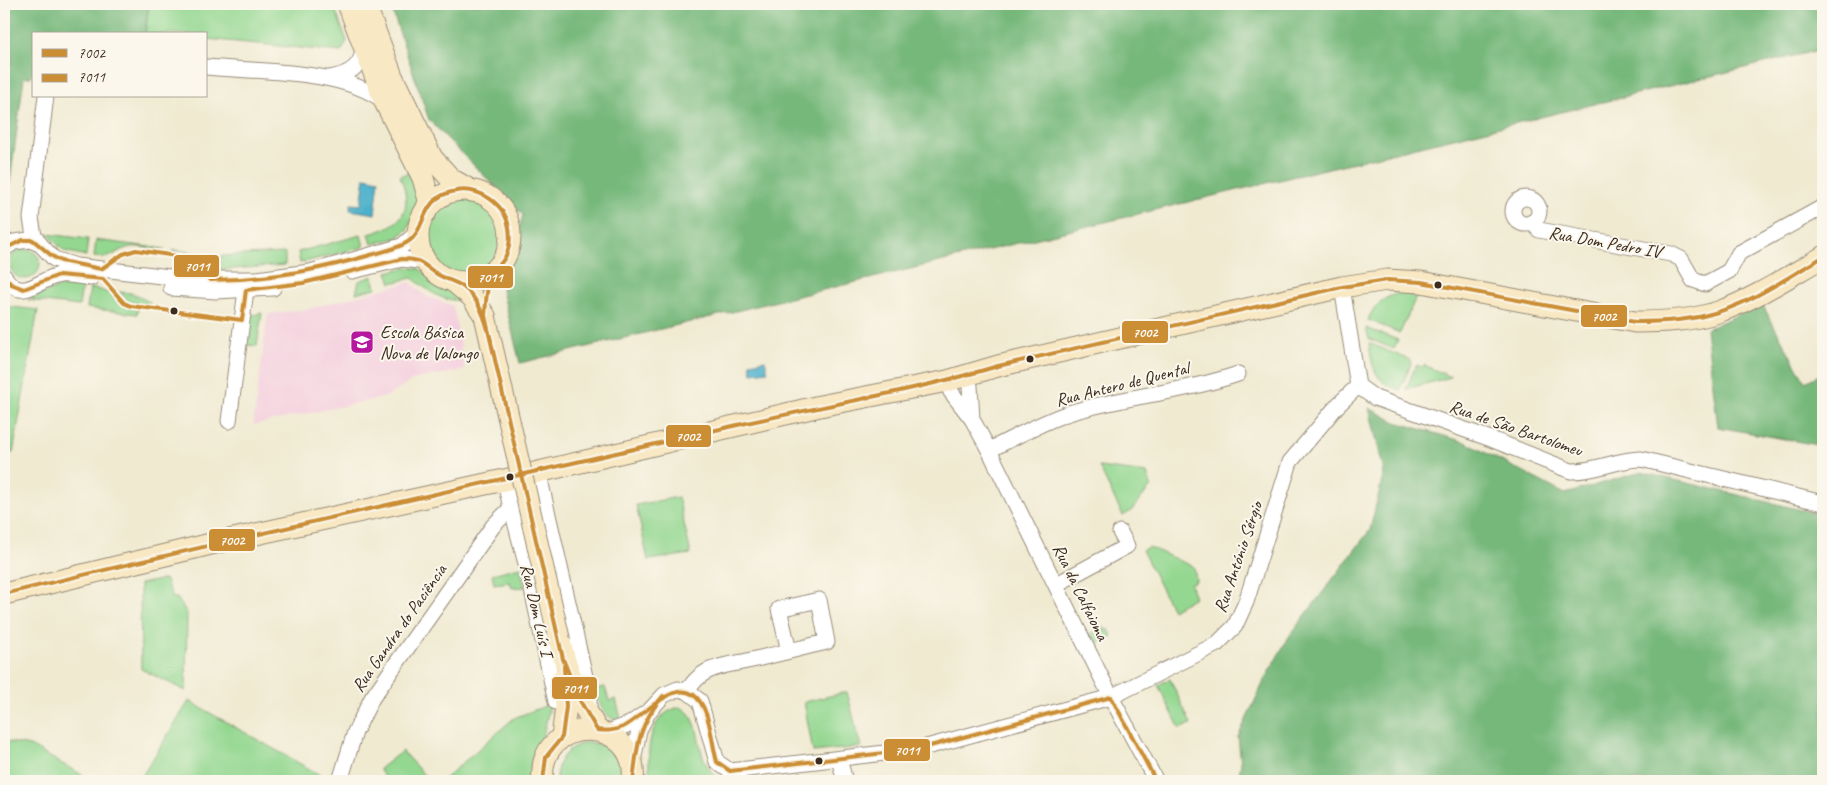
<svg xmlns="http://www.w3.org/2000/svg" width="1827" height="785" viewBox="0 0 1827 785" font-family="Caveat,sans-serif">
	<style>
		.built { fill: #f4cfde }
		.green { fill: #93d790; stroke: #678057 }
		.forest { fill: #76b87a; stroke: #58714c }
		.water { fill: #4cb0cb; stroke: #446d74 }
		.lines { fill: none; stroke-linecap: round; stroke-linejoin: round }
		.street-casing { stroke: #968a78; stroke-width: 17 }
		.secondary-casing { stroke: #968a78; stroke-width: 23 }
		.street { stroke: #fff; stroke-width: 15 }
		.secondary { stroke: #f8e8c3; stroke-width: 21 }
		.secondary-bridge-casing { stroke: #968a78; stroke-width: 23; stroke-linecap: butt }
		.secondary-bridge { stroke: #f8e8c3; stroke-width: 21 }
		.bus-1-casing { stroke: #fbf7ec; stroke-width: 8 }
		.bus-2-casing { stroke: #fbf7ec; stroke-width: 8 }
		.bus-1 { stroke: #cb8e34; stroke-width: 4 }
		.bus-2 { stroke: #cb8e34; stroke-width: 4 }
		.bus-dot { fill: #3b2a1e; stroke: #fbf7ec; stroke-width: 2 }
		.labels { text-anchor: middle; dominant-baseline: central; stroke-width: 4; stroke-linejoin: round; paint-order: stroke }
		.street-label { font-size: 18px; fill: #3b2a1e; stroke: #fbf7ec }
		.poi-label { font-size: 18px; fill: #3b2a1e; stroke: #fbf7ec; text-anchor: start }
		.line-badge { stroke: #fbf7ec; stroke-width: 2 }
		.badge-label { font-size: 14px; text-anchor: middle; font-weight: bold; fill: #fff }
	</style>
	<rect width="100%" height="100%" fill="#fbf7ec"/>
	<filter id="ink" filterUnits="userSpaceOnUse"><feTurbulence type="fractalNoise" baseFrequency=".02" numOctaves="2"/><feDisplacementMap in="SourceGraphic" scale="10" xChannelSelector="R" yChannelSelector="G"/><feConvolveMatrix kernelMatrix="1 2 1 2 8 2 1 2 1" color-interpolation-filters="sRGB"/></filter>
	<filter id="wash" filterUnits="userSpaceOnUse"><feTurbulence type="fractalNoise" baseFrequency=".0096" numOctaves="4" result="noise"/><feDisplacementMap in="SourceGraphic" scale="20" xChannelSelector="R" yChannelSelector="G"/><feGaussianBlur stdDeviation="1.12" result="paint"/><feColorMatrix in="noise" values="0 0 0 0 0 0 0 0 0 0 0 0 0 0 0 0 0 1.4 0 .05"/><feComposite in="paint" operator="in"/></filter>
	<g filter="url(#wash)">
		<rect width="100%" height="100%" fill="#f0ead1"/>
		<!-- built -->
		<polygon class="built" points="410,282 424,295 453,306 465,370 415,379 386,397 253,425 268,314 308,309"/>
		<!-- green -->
		<g class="green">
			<polygon points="149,4 333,4 347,41 341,52 206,39 206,34 145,34"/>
			<path d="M412,171L419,198L408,229L397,238L372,244L369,234C403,225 414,210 400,176Z"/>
			<circle cx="465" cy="235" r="39"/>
			<polygon points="47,234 88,239 86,256 64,251"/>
			<polygon points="361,235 364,247 300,263 298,252"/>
			<path d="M96,240L165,249C156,253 142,245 131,247C113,250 116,260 94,257Z"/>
			<circle cx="25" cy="264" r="15"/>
			<path d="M173,250L214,255L212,270C197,267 190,253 173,252Z"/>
			<polygon points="285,253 285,265 220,270 221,256"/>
			<path d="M408,267L420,269L436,283L454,290L459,300C440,302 426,288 412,278L391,283L387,272Z"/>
			<polygon points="373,276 376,288 356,293 359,281"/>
			<polygon points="63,285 82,286 79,306 28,300"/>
			<path d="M90,288C117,291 114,306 138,310L137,314L87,308Z"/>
			<polygon points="119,292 131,293 150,302 150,305 130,302"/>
			<path d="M1400,293L1417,295L1400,333L1368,320C1374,304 1384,297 1400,293Z"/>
			<polygon points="4,306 38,310 13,453 4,452"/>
			<polygon points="262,313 257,346 246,345 250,316"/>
			<polygon points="1366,328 1398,340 1394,349 1369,339"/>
			<path d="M1369,343L1410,360L1411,364L1400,390C1374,383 1372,366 1369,343Z"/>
			<polygon points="1416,365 1422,367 1424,365 1451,377 1406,389"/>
			<polygon points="1099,467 1147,473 1151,486 1131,511 1123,516"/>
			<polygon points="678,497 691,554 648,560 636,505"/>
			<polygon points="1149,547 1194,567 1196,581 1190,584 1195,597 1172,610 1142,550"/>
			<polygon points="520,567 525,587 512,588 510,582 494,584 492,574"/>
			<polygon points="165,579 173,598 177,598 187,613 186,691 141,669 140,584"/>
			<polygon points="1104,627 1106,631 1109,629 1112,636 1096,644 1091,633"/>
			<polygon points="1170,679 1191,724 1180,729 1158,685"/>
			<polygon points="605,687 609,701 616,699 621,719 612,719 603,711 594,689"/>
			<polygon points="847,692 861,747 813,752 804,702"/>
			<polygon points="189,701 327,779 327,781 139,781"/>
			<polygon points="550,704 543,736 531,761 530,781 442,781 514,718"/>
			<path d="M680,707C709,720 688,765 725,781H650C647,754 646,715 680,707Z"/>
			<polygon points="4,741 30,746 93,781 4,781"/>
			<path d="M587,742C608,744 627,758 622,781H557C555,760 567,747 587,742Z"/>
			<polygon points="402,751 425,776 419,781 387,781 379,769"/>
		</g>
		<!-- forest -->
		<g class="forest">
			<polygon points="8,4 149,4 145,34 34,34 34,65 31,77 24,77 4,227 4,66 12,63"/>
			<polygon points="390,4 1823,4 1823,49 520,363 502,290 523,215 429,120"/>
			<polygon points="1762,304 1805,382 1823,373 1823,446 1718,427 1706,329"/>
			<polygon points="1369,408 1396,422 1465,442 1565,494 1641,472 1823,515 1823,781 1708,781 1705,775 1693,781 1237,781 1241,764 1238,737 1266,677 1288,638 1370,530 1384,472"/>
		</g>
		<!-- water -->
		<g class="water">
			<polygon points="365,177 379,180 375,214 350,210 351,204 361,205"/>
			<polygon points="765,360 768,371 752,373 750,363"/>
		</g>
	</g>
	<g filter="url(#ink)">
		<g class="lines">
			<!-- street casing -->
			<g class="street-casing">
				<g id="street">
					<path d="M206,67C259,72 344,69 385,102"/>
					<path d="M330,78C348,75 364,66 363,46"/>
					<circle cx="1526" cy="211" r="13"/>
					<polyline points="1532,222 1539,230 1671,254 1681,259 1693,280 1705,284 1729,271 1739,253 1823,207"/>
					<polyline points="40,244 34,236 31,218 46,96"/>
					<polyline points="4,249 14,242 30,240 40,244 54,259 76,266 187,279 257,279 310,272 357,259 402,246 418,232"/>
					<polyline points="352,271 402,259 426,262"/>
					<path d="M4,276C22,305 39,278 60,275C70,274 81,277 91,278"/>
					<path d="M1342,287L1358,386L1375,398L1491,439L1571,471C1595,472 1617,459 1641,459L1823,503"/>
					<polyline points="171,288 216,291 273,288"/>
					<polyline points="967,376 970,386 972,419"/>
					<polyline points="947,381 951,392 972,419 989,450 1111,697 1156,781"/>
					<polyline points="229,421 246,290"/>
					<path d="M989,450C1014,438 1040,423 1066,414C1122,396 1183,393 1238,374"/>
					<polyline points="538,471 589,694 589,711"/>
					<polyline points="504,480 528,571 556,702"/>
					<polyline points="1057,584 1127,546 1120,532"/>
					<path d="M687,691C693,683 697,677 706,672C718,665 735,664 747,661C774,655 801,648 827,642L819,600L779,609L789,651"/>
					<polyline points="605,733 630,724 650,710 664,695 678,689 687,691 700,701 717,762 730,771 919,749 1111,697 1217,644 1235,626 1246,602 1290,462 1337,406 1358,386"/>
					<polyline points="839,759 845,781"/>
					<polyline points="632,766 639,730 649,711"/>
					<polyline points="340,781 355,732 372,698 493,526 511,508"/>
				</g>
			</g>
			<!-- secondary casing -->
			<g class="secondary-casing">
				<g id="secondary">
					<polyline points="348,4 385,102 423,178 429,200 426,212"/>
					<polyline points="365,4 392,76 432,158 451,179 472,191"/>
					<circle cx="464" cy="236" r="46"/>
					<polyline points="453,281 472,297 485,316"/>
					<path d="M4,594L215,543L504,480L820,406L947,381L998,366L1342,287L1387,280L1421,282L1635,322C1662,322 1692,321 1718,312C1755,299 1789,276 1823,257"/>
					<path d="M560,642C567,674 581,702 597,730"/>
					<polyline points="562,737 566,707 564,677"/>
					<path d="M543,781C536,713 640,714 633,781"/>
				</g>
			</g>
			<!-- street -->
			<use href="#street" class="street"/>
			<!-- secondary -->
			<use href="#secondary" class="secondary"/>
			<!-- secondary-bridge casing -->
			<g class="secondary-bridge-casing">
				<polyline id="secondary-bridge" points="485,316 560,642"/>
			</g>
			<!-- secondary-bridge -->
			<use href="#secondary-bridge" class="secondary-bridge"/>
			<!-- bus-1 casing -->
			<g class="bus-1-casing">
				<path id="bus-1" d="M4,594C246,535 490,483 733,426C821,406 911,392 998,366L1342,287L1387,280L1421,282L1635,322C1659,322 1684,321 1707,315C1749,305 1786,278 1823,257"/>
			</g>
			<!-- bus-2 casing -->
			<g class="bus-2-casing">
				<g id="bus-2">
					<path d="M4,249L23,240H33L52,256L61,261L101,269L123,254L136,250L183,257L192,261L210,280C264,280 315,271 367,256C380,252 394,250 406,243C428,231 418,197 456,191C479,187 505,203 509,228C511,240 509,254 501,263C497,268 493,270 491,275C486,288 486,302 485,316L563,659L579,699L597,730C607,731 614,731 623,727C644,717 680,670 701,703C711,719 712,744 717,762L730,771L919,749L1111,697"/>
					<path d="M4,276L11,284L24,289L59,275L103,279L124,303L131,306L242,320L246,290L303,283L402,259C421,259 422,264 437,274C445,279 454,281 462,286C480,299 486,321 491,341"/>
					<polyline points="1111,697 1156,781"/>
					<polyline points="543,781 546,757 562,737 566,707 564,666"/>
					<path d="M633,781C637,745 639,724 663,696"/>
				</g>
			</g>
			<!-- bus-1 -->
			<use href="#bus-1" class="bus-1"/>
			<!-- bus-2 -->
			<use href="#bus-2" class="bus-2"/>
		</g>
	</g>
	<!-- icons -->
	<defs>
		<g id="school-square" transform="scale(1.25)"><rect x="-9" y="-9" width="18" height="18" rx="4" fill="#b5179e" stroke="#fbf7ec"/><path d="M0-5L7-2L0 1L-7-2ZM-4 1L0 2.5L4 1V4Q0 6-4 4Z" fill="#fff"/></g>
	</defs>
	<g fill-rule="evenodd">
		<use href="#school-square" x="362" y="342"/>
	</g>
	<!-- markers -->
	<g class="bus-dot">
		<circle cx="1438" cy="285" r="4.5"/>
		<circle cx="174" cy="311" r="4.5"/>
		<circle cx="1030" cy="359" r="4.5"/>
		<circle cx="510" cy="477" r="4.5"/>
		<circle cx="819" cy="761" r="4.5"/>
	</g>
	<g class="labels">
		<!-- street labels -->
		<g class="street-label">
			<text transform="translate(1605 242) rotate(10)">Rua Dom Pedro IV</text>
			<text transform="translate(1122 384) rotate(-14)">Rua Antero de Quental</text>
			<text transform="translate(1516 428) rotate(19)">Rua de São Bartolomeu</text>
			<text transform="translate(1238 557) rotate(-71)">Rua António Sérgio</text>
			<text transform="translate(1081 592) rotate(64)">Rua da Calfaioma</text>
			<text transform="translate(537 610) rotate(77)">Rua Dom Luís I</text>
			<text transform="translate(399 628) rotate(-55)">Rua Gandra do Paciência</text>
		</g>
		<!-- poi labels -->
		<g class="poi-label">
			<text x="380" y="332">Escola Básica<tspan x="380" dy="21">Nova de Valongo</tspan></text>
		</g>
	</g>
	<g class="line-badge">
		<rect x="173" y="254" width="47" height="24" rx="5" fill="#cb8e34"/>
		<rect x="467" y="265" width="47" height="24" rx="5" fill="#cb8e34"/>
		<rect x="1580" y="304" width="48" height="24" rx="5" fill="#cb8e34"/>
		<rect x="1121" y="320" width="48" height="24" rx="5" fill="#cb8e34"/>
		<rect x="665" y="424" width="47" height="24" rx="5" fill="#cb8e34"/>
		<rect x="208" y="528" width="48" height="24" rx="5" fill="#cb8e34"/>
		<rect x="551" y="676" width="47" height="24" rx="5" fill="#cb8e34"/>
		<rect x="883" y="738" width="48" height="24" rx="5" fill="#cb8e34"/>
	</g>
	<g class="badge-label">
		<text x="197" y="271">7011</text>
		<text x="490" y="282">7011</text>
		<text x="1604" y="321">7002</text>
		<text x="1145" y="337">7002</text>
		<text x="688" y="441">7002</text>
		<text x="232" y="545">7002</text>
		<text x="575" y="693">7011</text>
		<text x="907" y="755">7011</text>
	</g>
	<!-- margin -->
	<rect width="1827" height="785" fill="none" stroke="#fbf7ec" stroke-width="20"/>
	<!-- legend -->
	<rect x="32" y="32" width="175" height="65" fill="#fbf7ec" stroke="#aea59a"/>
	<rect x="42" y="49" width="25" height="8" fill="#cb8e34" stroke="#aea59a"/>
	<text x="78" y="58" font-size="15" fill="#3b2a1e">7002</text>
	<rect x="42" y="74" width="25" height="8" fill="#cb8e34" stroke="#aea59a"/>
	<text x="78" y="82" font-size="15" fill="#3b2a1e">7011</text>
</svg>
